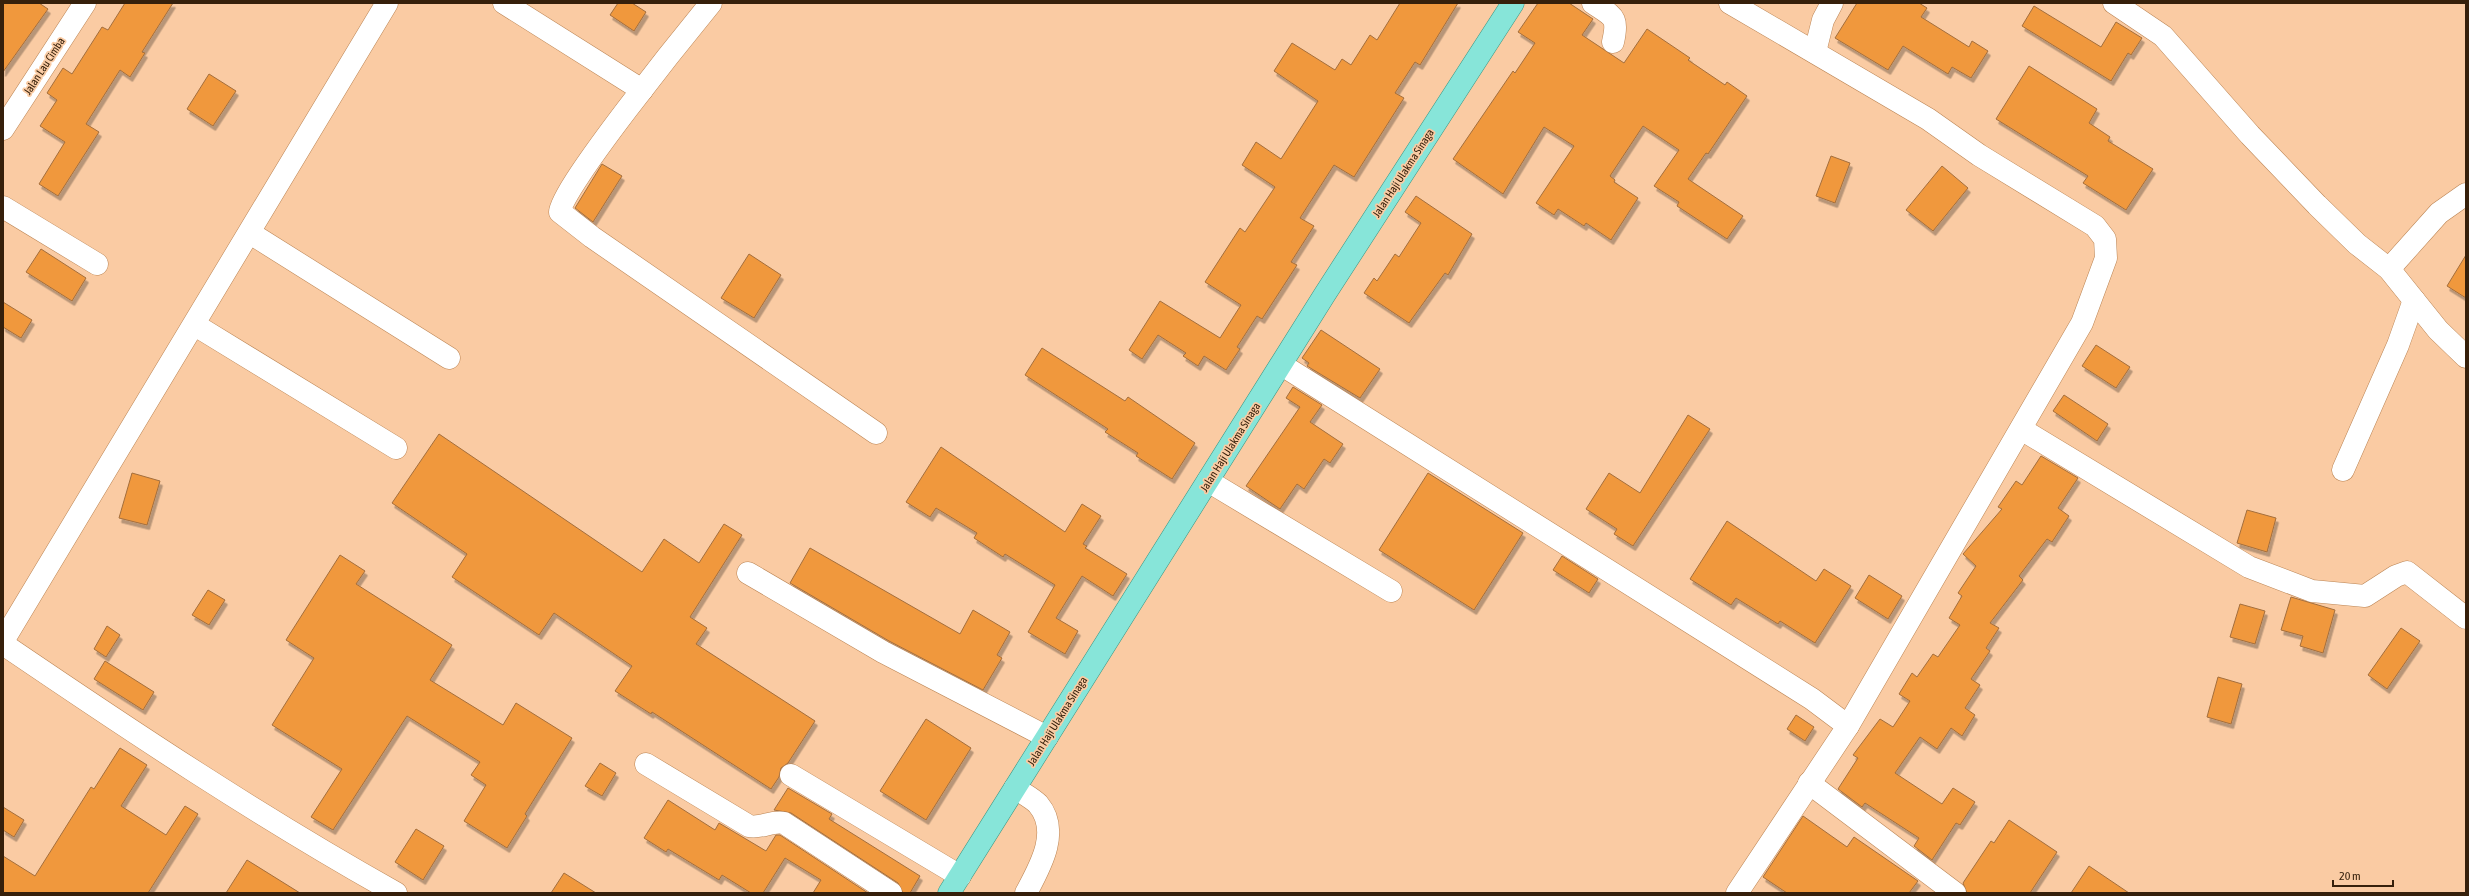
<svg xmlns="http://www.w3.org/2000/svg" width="2469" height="896" viewBox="0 0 2469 896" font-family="'Asap Condensed',sans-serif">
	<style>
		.building { fill: #f0983e; stroke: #a36e3c; filter: url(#shadow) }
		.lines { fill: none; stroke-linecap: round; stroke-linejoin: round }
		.minor-casing { stroke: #bb8453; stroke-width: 23 }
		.major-casing { stroke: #379581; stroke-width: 23 }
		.minor { stroke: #fff; stroke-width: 22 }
		.major { stroke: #87e5d9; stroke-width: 22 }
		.labels { text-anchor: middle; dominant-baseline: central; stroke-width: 3.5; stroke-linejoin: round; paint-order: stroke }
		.street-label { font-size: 11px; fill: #36200b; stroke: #facba3 }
	</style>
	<defs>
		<filter id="shadow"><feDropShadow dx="2.5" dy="4.5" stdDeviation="0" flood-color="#0004"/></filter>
	</defs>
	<rect width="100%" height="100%" fill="#facba3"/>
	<!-- building -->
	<g class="building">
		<polygon points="3,3 39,3 48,9 3,72"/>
		<polygon points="125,3 173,3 142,52 145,53 130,77 120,70 86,124 99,132 58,196 39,184 65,142 40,126 57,100 47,93 63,68 72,74 102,27 108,30"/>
		<polygon points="618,3 632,3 646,12 634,31 610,15"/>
		<polygon points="1400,3 1458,3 1420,65 1415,62 1395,93 1404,98 1354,177 1334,165 1300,218 1314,226 1291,262 1297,265 1262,319 1257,316 1237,347 1240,349 1226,370 1204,356 1198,366 1183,356 1186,353 1158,335 1142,359 1129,350 1160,301 1220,338 1241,305 1205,282 1240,228 1245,232 1275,187 1242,165 1256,142 1281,159 1318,101 1274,71 1292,43 1335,70 1342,59 1351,65 1370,35 1377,40"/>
		<polygon points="1538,3 1569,3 1593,19 1582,35 1624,63 1647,29 1690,58 1688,60 1725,85 1727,82 1747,96 1708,154 1706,153 1688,179 1743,216 1727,239 1677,206 1679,202 1654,186 1679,150 1643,126 1610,176 1615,180 1614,182 1638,198 1611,240 1586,223 1584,226 1558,209 1554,215 1536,203 1574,146 1544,127 1503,194 1453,159 1513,71 1515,73 1535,43 1518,32"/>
		<polygon points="1857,3 1919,3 1927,8 1921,17 1969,47 1972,41 1988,51 1971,78 1952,67 1948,74 1903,46 1888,70 1835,38"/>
		<polygon points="2034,6 2101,47 2116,22 2142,38 2131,55 2128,53 2111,81 2022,26"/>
		<polygon points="2029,66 2097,109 2089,123 2110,137 2108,141 2153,169 2126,210 2083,183 2088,176 1996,119"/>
		<polygon points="209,74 236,91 213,126 187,109"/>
		<polygon points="1831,156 1850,163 1835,203 1816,196"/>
		<polygon points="602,164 622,176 593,222 575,208"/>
		<polygon points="1942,166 1968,188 1933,231 1906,210"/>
		<polygon points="1416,196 1472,234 1448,275 1445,273 1409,323 1364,293 1374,278 1377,281 1395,254 1399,257 1421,223 1405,212"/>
		<polygon points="41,249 86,278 72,301 26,272"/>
		<polygon points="749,254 781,275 754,318 721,298"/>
		<polygon points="2466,255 2466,298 2447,286"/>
		<polygon points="3,302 32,320 21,338 3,327"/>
		<polygon points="1321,330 1380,369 1360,398 1307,366 1309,363 1302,358"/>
		<polygon points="2096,345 2130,367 2116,388 2082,366"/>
		<polygon points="1042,348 1125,401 1128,397 1195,443 1172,479 1136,456 1138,453 1105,432 1108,429 1025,375"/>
		<polygon points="1293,387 1322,405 1310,422 1343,444 1330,463 1324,459 1304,489 1297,484 1280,509 1246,486 1300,407 1286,398"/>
		<polygon points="2064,395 2108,424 2097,441 2053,411"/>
		<polygon points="1688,415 1710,429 1633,546 1614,534 1617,529 1586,509 1609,473 1640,493"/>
		<polygon points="439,434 642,572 664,539 699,563 724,524 742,535 690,617 707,628 696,644 815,721 788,763 781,768 779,777 771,789 652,712 651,714 615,691 632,666 554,613 539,635 452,577 467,554 392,503"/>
		<polygon points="941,447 1065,532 1082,504 1101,516 1083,544 1087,546 1085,548 1127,574 1113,596 1082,576 1056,618 1078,631 1065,654 1028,632 1055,585 1005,554 1003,557 974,538 977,533 936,508 930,517 906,502"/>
		<polygon points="2041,456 2078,478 2058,508 2069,516 2052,542 2047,539 2019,576 2023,580 1990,623 1999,628 1986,648 1990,651 1971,679 1980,685 1965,708 1975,715 1962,736 1951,728 1937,749 1920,737 1895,773 1942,804 1953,788 1975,802 1960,825 1956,823 1932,860 1914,846 1919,838 1865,803 1862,807 1838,789 1858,758 1853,755 1880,719 1893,727 1910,701 1899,694 1912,673 1917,677 1933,654 1938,657 1960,625 1949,618 1962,596 1958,593 1976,566 1963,554 2002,509 1998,507 2016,481 2022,485"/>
		<polygon points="132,473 160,481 147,525 119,518"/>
		<polygon points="1428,473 1523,533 1474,610 1379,550"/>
		<polygon points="2247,510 2276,518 2267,552 2237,543"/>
		<polygon points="1727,521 1816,581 1824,569 1851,586 1815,643 1780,621 1778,624 1736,598 1731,605 1690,579"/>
		<polygon points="810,548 960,634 973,610 1010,632 997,655 1002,658 983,690 889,641 790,583"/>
		<polygon points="340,555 365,571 356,584 452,645 430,680 503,725 516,703 572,738 525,814 527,816 507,848 464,821 486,785 471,775 480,762 407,716 333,830 311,817 342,769 272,725 314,658 286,640"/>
		<polygon points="1562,556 1598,579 1589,593 1553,570"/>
		<polygon points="1869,575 1902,596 1888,619 1855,598"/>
		<polygon points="208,590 225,600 209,625 192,615"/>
		<polygon points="2291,597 2335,610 2323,653 2300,646 2303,636 2281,630"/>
		<polygon points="2240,604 2265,611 2255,644 2230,637"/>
		<polygon points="107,626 120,635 106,657 94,649"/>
		<polygon points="2401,628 2420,641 2387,689 2368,675"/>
		<polygon points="105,661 154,692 143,710 94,679"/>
		<polygon points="2218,677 2242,684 2231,724 2207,717"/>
		<polygon points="1796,715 1814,727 1805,741 1787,729"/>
		<polygon points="926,719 971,748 926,820 880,791"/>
		<polygon points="120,748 147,765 121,806 166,835 185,806 198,814 148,893 3,893 3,856 35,876 91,787 94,789"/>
		<polygon points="600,763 616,773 602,796 585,786"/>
		<polygon points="788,788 832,814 829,819 920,876 910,893 903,893 898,883 791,813 774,810"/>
		<polygon points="668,800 715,830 719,823 766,851 776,835 780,835 868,893 813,893 821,880 785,858 763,893 751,893 722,875 719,880 668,849 666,852 644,838"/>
		<polygon points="3,807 24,820 14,837 3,830"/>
		<polygon points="1803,816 1847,847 1854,837 1918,881 1909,893 1787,893 1763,877"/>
		<polygon points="2009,820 2057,852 2030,893 1967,893 1963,883 1991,841 1994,843"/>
		<polygon points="416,829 444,846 423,880 395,862"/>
		<polygon points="247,860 300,893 226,893"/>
		<polygon points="2089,866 2129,893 2071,893"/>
		<polygon points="564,873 596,893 551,893"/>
	</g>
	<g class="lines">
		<!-- minor casing -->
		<g class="minor-casing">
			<g id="minor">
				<polyline points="504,3 642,90"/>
				<path d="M711,3C688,31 560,189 560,212L592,237L876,433"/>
				<path d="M1593,3C1613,17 1619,16 1613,42"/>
				<polyline points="1730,3 1928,119 1979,155 2095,226 2105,239 2106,258 2082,323 1848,726"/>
				<polyline points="2114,3 2163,36 2250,135 2317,205 2357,244 2389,269 2438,330 2466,357"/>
				<polyline points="1815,52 1823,20 1832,3"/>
				<polyline points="3,129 85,3"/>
				<polyline points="3,207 97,264"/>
				<polyline points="250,233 449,358"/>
				<polyline points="2389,269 2439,213 2466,194"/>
				<polyline points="195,325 396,448"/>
				<polyline points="1282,365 1812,699 1848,726 1737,893"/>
				<polyline points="2021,429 2249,567 2312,591 2365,596 2396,576 2407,572 2466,618"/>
				<polyline points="2343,470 2398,345 2414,300"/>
				<polyline points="1208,481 1391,591"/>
				<polyline points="748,573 883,652 1047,737"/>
				<polyline points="3,641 387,3"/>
				<path d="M3,644C131,731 260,817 396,893"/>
				<path d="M646,764L749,826C761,829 772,820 784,823L891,893"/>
				<polyline points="791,775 960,876"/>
				<polyline points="1809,783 1955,893"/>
				<path d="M1015,788C1022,793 1032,798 1038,804C1061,831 1040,867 1026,893"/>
			</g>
		</g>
		<!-- major casing -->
		<g class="major-casing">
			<polyline id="major" points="949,893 1325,294 1513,3"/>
		</g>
		<!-- minor -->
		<use href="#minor" class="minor"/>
		<!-- major -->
		<use href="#major" class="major"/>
	</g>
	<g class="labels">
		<!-- street labels -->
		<g class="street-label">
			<text transform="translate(44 66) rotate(-57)">Jalan Lau Cimba</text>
			<text transform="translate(1403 173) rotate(-57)">Jalan Haji Ulakma Sinaga</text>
			<text transform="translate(1230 447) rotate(-58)">Jalan Haji Ulakma Sinaga</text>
			<text transform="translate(1057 721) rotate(-58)">Jalan Haji Ulakma Sinaga</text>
		</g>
	</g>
	<!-- border -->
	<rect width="2469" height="896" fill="none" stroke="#36200b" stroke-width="8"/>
	<!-- scale -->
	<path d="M2333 880v6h60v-6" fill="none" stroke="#36200b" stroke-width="2"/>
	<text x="2339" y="880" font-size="12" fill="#36200b" stroke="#facba3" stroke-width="3" paint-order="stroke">20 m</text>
</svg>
